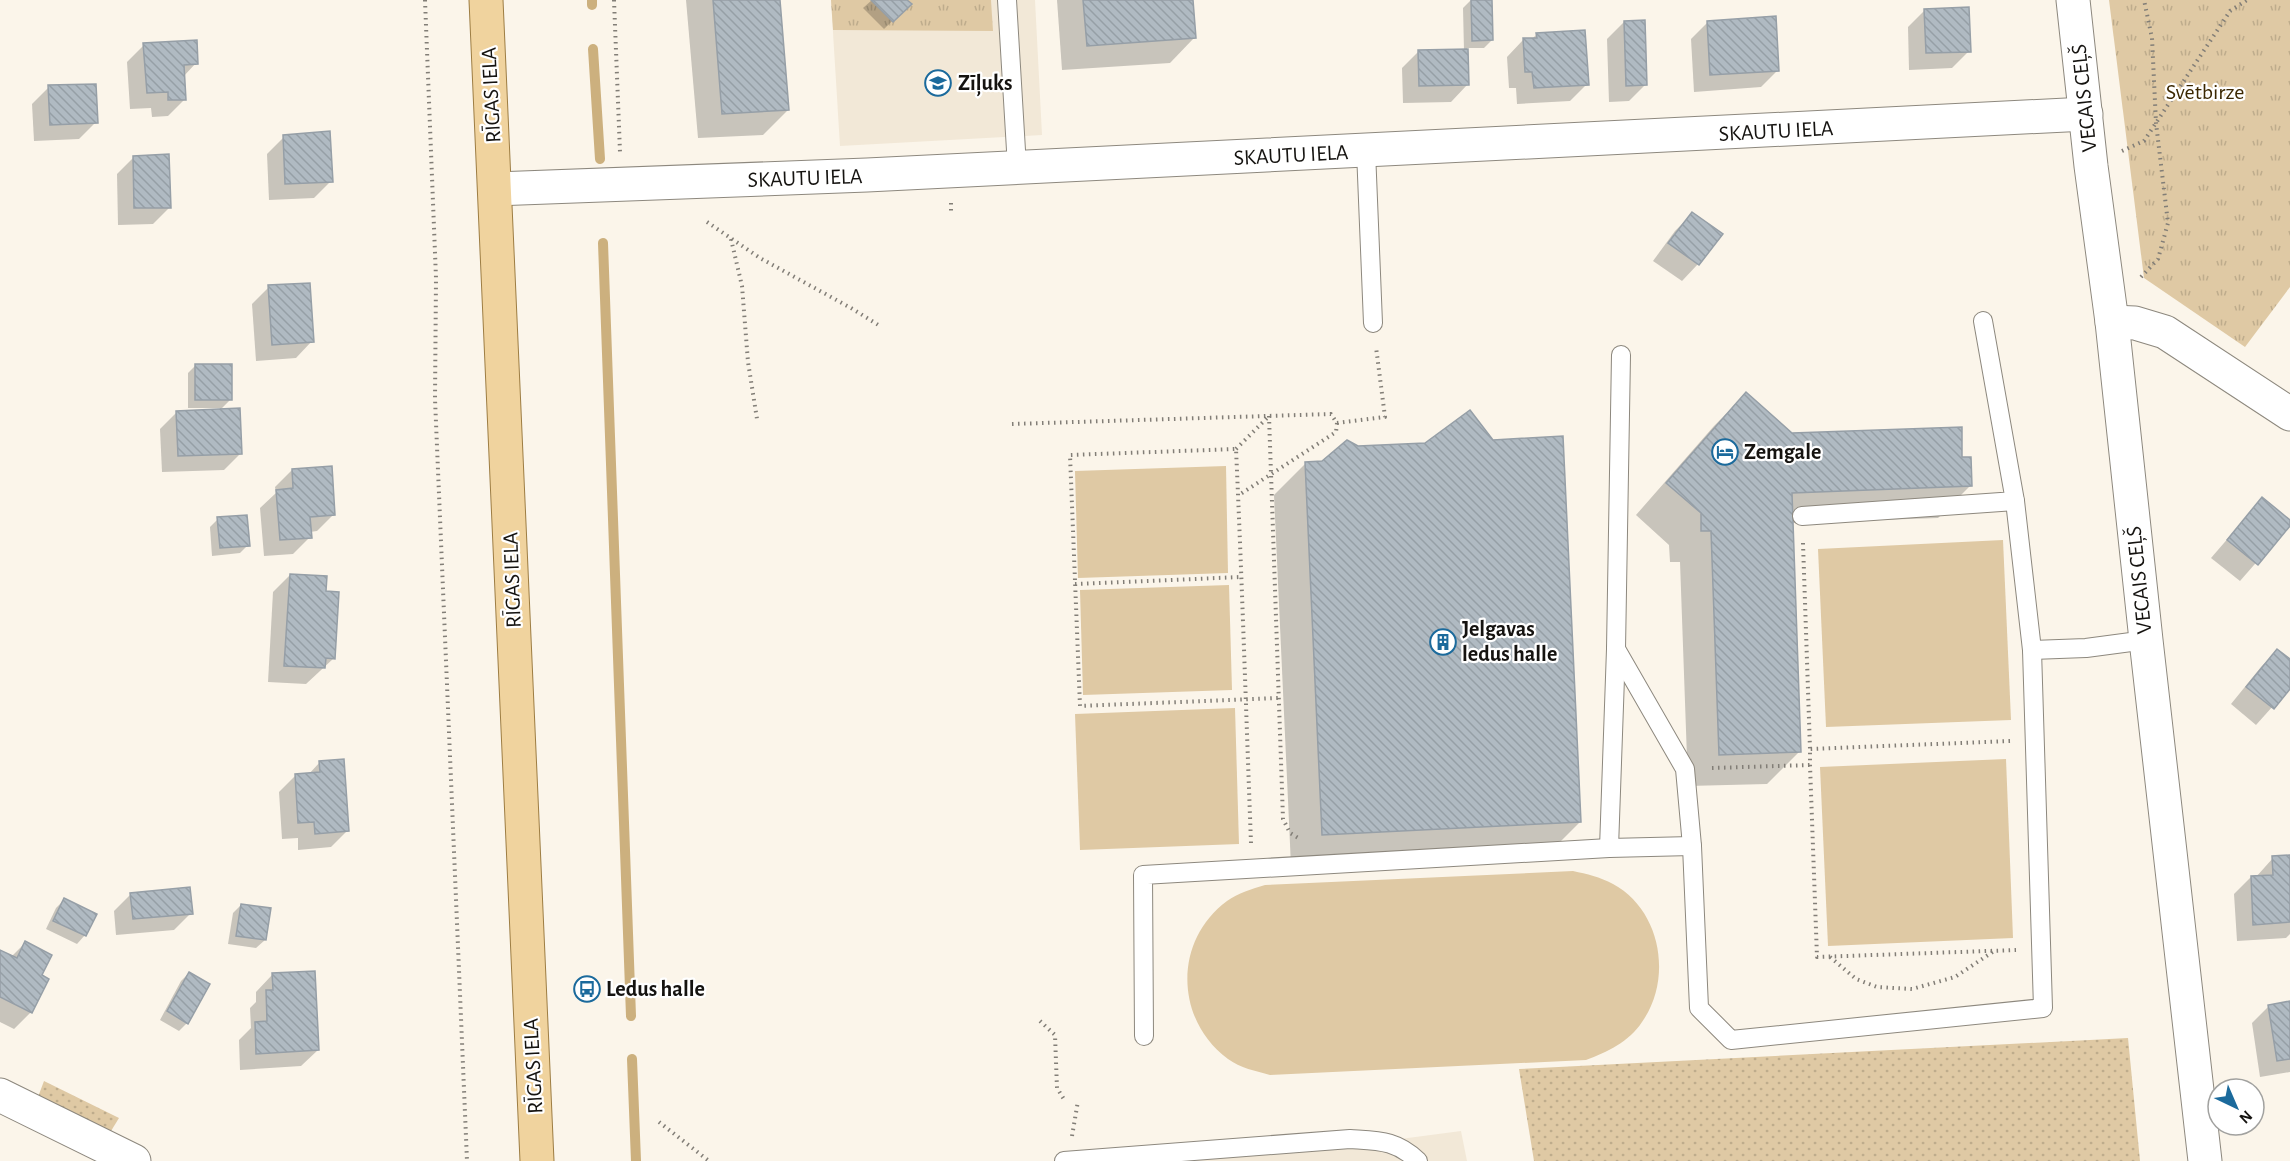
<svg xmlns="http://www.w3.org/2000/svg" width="2290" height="1161" viewBox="0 0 2290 1161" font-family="'Alegreya Sans',sans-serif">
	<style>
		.built { fill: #f2e8d7 }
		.grass { fill: url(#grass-dots) }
		.park { fill: url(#park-tufts) }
		.pitch { fill: #dfc9a4 }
		.shadow { fill: #0003 }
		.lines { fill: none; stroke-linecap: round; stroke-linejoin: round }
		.stream { stroke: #ccb07e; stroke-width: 10 }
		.building { fill: url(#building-back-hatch); stroke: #969fa7; stroke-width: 1.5 }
		.service-casing { stroke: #8d887e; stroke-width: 20 }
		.minor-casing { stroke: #8d887e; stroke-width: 35 }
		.primary-casing { stroke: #9d7d43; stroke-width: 35 }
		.path { stroke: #827e77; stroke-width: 4; stroke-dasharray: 1.5 4.5; stroke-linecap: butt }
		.service { stroke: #fff; stroke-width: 18 }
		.minor { stroke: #fff; stroke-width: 33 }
		.primary { stroke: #f0d39e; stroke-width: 33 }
		.labels { text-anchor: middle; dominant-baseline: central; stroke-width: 4.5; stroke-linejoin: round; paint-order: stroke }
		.poi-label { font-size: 22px; font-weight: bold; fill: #151310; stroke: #fff; text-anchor: start }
		.park-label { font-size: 22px; fill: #3b2700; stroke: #fff }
		.street-label { font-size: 22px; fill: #151310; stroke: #fff }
	</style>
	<defs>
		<pattern id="grass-dots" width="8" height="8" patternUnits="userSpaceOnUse" patternTransform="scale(1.5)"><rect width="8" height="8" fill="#dfc9a4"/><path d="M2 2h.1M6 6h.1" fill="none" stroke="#beac8c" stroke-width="1.8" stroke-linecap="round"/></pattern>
		<pattern id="park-tufts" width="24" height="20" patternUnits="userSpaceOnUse" patternTransform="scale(1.5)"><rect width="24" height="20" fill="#dfc9a4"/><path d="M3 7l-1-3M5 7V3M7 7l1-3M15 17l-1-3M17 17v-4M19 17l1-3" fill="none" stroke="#beac8c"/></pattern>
		<pattern id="building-back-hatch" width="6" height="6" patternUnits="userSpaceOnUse" patternTransform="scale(1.5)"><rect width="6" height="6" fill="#b0bac2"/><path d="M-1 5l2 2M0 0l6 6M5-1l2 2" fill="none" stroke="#969fa6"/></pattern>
	</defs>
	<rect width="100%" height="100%" fill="#fbf5ea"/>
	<!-- built -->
	<g class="built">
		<polygon points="831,0 1035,0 1042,135 840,146"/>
		<polygon points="1461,1131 1467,1161 1080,1161 1385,1141"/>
	</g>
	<!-- grass -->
	<g class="grass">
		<polygon points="2128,1038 2140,1161 1534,1161 1519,1069"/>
		<polygon points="44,1081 119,1118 111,1131 38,1097"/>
	</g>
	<!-- park -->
	<g class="park">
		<polygon points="831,0 991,0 993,31 833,30"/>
		<polygon points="2109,0 2290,0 2290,287 2245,347 2144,278"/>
	</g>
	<!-- pitch -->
	<g class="pitch">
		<polygon points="1226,466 1228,573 1078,578 1075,471"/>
		<polygon points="2003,540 2011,720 1826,727 1818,549"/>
		<polygon points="1229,585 1232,690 1083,695 1080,590"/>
		<polygon points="1235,708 1239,844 1080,850 1075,714"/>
		<polygon points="2006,759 2013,938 1828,946 1820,767"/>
		<path d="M1573,871C1587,874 1600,877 1613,884C1661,910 1673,978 1642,1022C1629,1042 1607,1052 1586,1060L1270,1075C1256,1071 1240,1068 1228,1059C1175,1020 1173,941 1227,901C1238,893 1252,889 1265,885Z"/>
	</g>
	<!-- shadow -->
	<g class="shadow">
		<polygon points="686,0 778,0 788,110 763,135 698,138"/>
		<polygon points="872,0 905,0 910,4 884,29 863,8"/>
		<polygon points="1057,0 1192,0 1194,38 1170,63 1062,70"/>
		<polygon points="1471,0 1490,0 1492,40 1484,48 1467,48 1467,85 1451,102 1403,103 1402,68 1419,51 1464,51 1463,8"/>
		<polygon points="1925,10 1969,51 1952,68 1909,70 1908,27"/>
		<polygon points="1624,22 1646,84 1629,101 1609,102 1607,39"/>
		<polygon points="1708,22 1778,70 1761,87 1694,92 1691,39"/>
		<polygon points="1537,34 1587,84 1570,101 1517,104 1516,88 1509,88 1507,57 1523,40 1531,40"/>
		<polygon points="144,45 196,63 183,77 185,99 168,116 152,117 151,108 130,109 127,62"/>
		<polygon points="49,87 96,122 79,139 34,141 32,104"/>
		<polygon points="284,137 331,181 314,198 269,200 267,154"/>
		<polygon points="134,157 170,207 153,224 118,225 117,174"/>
		<polygon points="1692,214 1698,264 1682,281 1653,261 1675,231"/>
		<polygon points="269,287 312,341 296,358 256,361 252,304"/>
		<polygon points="196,365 230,400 220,410 220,408 188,408 188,373"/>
		<polygon points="1746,394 1792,435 1961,458 1970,486 1938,518 1791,523 1799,752 1767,784 1688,786 1680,562 1670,562 1669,545 1636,515 1714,426"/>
		<polygon points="177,412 241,453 224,470 162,472 160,429"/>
		<polygon points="1323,462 1580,822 1548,854 1291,866 1274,495 1306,463"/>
		<polygon points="292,470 334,514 317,531 310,532 310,537 293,554 264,556 260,508 276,493 275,487"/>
		<polygon points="2262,499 2290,524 2240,581 2211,558"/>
		<polygon points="218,519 248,545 240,553 212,556 210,527"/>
		<polygon points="290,575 324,593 334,658 306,684 268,682 273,592"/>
		<polygon points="2277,651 2290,661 2290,687 2256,725 2231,704 2261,667"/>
		<polygon points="320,762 347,831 331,847 298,850 298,838 282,839 279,792 295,776 308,775"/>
		<polygon points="2290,857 2290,934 2286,938 2237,941 2234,894 2251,877 2256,877 2273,858"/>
		<polygon points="131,894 191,913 174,930 116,935 114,911"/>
		<polygon points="64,900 85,935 77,944 46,929 56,908"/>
		<polygon points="241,905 265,940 256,948 228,944 233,913"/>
		<polygon points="25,943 40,976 31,1012 14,1029 0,1022 0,951 11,957"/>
		<polygon points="189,973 187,1023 179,1031 160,1020 181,981"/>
		<polygon points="272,975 318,1050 301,1066 240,1070 239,1040 251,1028 250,1008 256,1002 256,992"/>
		<polygon points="2290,1003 2290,1072 2260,1077 2252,1023 2269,1006"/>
	</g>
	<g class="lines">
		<!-- stream -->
		<g class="stream">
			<polyline points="592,0 592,5"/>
			<polyline points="593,49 600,159"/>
			<polyline points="603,243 631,1016"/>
			<polyline points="632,1059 636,1161"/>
		</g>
	</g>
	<!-- building -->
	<g class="building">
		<polygon points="713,0 780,0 789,110 722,114"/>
		<polygon points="871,0 907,0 912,4 893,22"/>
		<polygon points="1083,0 1193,0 1196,38 1087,46"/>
		<polygon points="1471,0 1492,0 1493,40 1472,41"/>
		<polygon points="1969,7 1971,52 1926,53 1924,9"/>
		<polygon points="1776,16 1779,71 1710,75 1707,21"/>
		<polygon points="1645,20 1647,85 1626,86 1624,21"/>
		<polygon points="1585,30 1589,85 1534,88 1532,72 1525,72 1523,38 1537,38 1536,33"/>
		<polygon points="197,40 198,64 184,65 186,100 168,100 168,92 147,93 143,43"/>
		<polygon points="1468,49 1469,85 1419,86 1418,50"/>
		<polygon points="96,84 98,123 50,125 48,85"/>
		<polygon points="330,131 333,182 285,184 283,135"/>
		<polygon points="169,154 171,208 134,208 133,156"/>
		<polygon points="1692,212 1723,234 1699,265 1668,243"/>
		<polygon points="310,283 314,342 272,345 268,285"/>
		<rect x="195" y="364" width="37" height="36"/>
		<polygon points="1746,392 1792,433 1962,427 1962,457 1971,457 1972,486 1792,493 1801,752 1719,755 1711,531 1701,531 1701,513 1666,483"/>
		<polygon points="240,408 242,454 178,456 176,411"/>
		<polygon points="1470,410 1493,440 1563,436 1581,822 1322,835 1305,462 1322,461 1347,440 1358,446 1425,443"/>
		<polygon points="332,466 335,515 310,517 312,538 280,540 276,490 293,488 292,469"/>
		<polygon points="2262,497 2290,520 2290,526 2258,565 2227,540"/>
		<polygon points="247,515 250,546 220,548 217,517"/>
		<polygon points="290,574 327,576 326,591 339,592 335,659 326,658 325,668 284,666"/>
		<polygon points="2277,649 2290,659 2290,689 2274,709 2246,687"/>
		<polygon points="344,759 349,831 315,834 314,822 298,823 295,774 320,772 319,761"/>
		<polygon points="2290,855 2290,922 2253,925 2251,876 2273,875 2272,856"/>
		<polygon points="190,887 193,914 133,919 130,893"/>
		<polygon points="64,898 97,914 86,936 53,921"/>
		<polygon points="241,904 271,908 266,940 236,936"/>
		<polygon points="25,941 52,955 42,975 49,979 32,1013 0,997 0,950 17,958"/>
		<polygon points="315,971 319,1050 256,1054 255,1022 267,1021 266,990 273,990 272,973"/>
		<polygon points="189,972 210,984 188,1024 167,1011"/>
		<polygon points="2290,1001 2290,1059 2277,1061 2268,1005"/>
	</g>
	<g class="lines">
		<!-- service casing -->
		<g class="service-casing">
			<g id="service">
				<polyline points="1007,0 1017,167"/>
				<polyline points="1366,151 1373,323"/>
				<polyline points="1621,355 1616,649 1685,769 1692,846 1699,1008 1731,1040 2043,1008 2032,650 2015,501"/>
				<polyline points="1802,516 2015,501 1983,321"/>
				<polyline points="2032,650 2086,648 2146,640"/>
				<polyline points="1609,848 1616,649"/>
				<polyline points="1144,1036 1143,875 1609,848 1692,846"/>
				<path d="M1064,1161L1350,1139C1379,1141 1396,1140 1418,1161"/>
			</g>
		</g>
		<!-- minor casing -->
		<g class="minor-casing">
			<g id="minor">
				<polyline points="2073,0 2091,166 2112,322 2146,640 2205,1161"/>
				<polyline points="496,189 867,175 2086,114"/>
				<polyline points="2112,322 2135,323 2165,332 2290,414"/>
				<polyline points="0,1095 134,1161"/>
			</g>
		</g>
		<!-- primary casing -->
		<g class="primary-casing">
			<polyline id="primary" points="486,0 537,1161"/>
		</g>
		<!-- path -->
		<g class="path">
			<polyline points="425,0 436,278 435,399 467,1161"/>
			<polyline points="614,0 620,152"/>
			<polyline points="2122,151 2144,141 2230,11 2247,0"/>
			<polyline points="951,203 951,212"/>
			<polyline points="707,222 760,258 851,308 880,326"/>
			<polyline points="731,239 742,286 748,362 757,419"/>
			<polyline points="2141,277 2158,259 2168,223 2156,123 2152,38 2144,0"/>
			<polyline points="1269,416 1283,819 1290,833 1300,839"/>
			<polyline points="1337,423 1385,417 1376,347"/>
			<polyline points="1012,424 1331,414 1337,423 1336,432 1239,495"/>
			<polyline points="1236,449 1269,416"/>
			<polyline points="1803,543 1810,749"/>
			<polyline points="1075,584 1241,577"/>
			<polyline points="2010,741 1810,749 1810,765 1817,957 2016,950"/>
			<polyline points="1712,768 1810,765"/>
			<path d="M1251,843C1246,711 1242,580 1236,449L1070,455L1080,706L1278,698"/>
			<polyline points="1830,957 1856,979 1877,987 1912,989 1955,977 1994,951"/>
			<polyline points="1040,1021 1055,1035 1057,1088 1065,1101"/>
			<polyline points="659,1122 709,1161"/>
			<polyline points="1072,1136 1078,1101"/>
		</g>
		<!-- service -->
		<use href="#service" class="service"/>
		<!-- minor -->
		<use href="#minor" class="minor"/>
		<!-- primary -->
		<use href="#primary" class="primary"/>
	</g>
	<!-- icons -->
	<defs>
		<g id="school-ring" transform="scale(1.35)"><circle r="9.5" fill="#fff" stroke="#1b6a9c" stroke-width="1.5"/><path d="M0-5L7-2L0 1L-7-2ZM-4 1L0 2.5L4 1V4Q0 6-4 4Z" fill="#1b6a9c"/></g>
		<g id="hotel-ring" transform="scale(1.35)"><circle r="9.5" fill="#fff" stroke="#1b6a9c" stroke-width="1.5"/><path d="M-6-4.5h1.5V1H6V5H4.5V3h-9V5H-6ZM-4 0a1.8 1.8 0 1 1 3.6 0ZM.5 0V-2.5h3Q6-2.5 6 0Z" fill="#1b6a9c"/></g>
		<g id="building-ring" transform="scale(1.35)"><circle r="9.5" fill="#fff" stroke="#1b6a9c" stroke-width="1.5"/><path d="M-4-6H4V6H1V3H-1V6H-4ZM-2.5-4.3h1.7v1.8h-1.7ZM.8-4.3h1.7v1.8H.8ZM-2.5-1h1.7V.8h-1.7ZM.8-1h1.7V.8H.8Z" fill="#1b6a9c"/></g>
		<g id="bus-ring" transform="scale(1.35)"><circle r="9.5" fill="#fff" stroke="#1b6a9c" stroke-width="1.5"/><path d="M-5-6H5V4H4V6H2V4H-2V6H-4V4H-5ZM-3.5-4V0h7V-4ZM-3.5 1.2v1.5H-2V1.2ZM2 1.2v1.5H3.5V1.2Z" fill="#1b6a9c"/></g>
	</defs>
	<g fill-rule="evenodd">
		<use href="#school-ring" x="938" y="83"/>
		<use href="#hotel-ring" x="1725" y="452"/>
		<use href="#building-ring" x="1443" y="642"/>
		<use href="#bus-ring" x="587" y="989"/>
	</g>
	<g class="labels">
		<!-- poi labels -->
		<g class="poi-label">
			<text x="958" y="83">Zīļuks</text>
			<text x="1744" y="452">Zemgale</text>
			<text x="1462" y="629">Jelgavas<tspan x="1462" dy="25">ledus halle</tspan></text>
			<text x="606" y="989">Ledus halle</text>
		</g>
		<!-- park labels -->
		<g class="park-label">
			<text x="2205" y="92">Svētbirze</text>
		</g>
		<!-- street labels -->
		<g class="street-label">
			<text transform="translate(491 95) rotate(-93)">RĪGAS IELA</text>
			<text transform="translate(2084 98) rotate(-96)">VECAIS CEĻŠ</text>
			<text transform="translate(1776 131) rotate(-3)">SKAUTU IELA</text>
			<text transform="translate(1291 155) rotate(-3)">SKAUTU IELA</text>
			<text transform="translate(805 178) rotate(-2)">SKAUTU IELA</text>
			<text transform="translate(512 580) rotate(-92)">RĪGAS IELA</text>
			<text transform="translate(2139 580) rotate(-96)">VECAIS CEĻŠ</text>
			<text transform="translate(533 1066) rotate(-93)">RĪGAS IELA</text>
		</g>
	</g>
	<!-- north arrow -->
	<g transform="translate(2236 1107) rotate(136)"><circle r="28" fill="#ffffff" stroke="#a1a19f" stroke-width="1.5"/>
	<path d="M0-4.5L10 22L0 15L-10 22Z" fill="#1b6a9c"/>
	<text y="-9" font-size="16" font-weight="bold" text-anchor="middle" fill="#151310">N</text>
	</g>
</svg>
